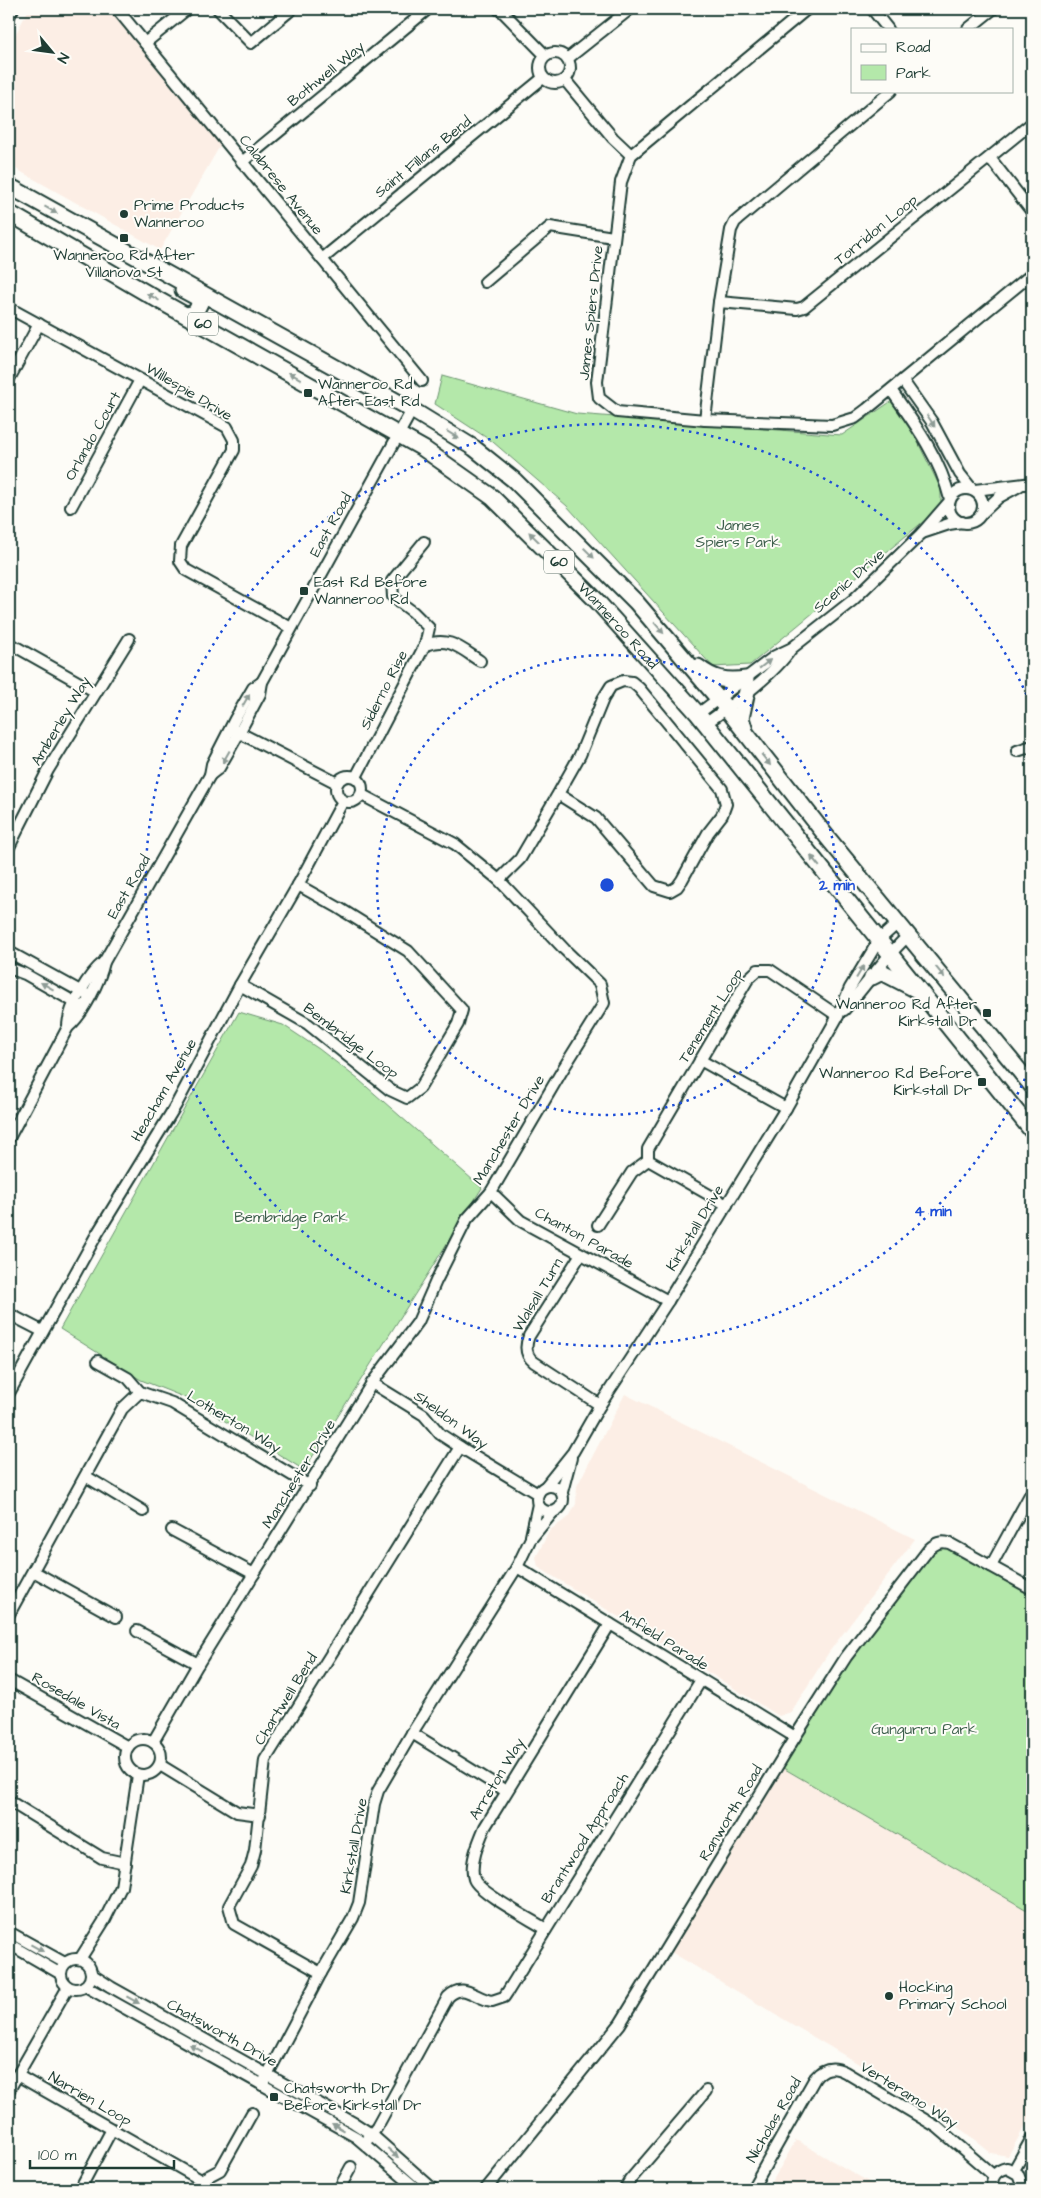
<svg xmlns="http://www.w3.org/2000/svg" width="1041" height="2198" viewBox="0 0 1041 2198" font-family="'Architects Daughter',sans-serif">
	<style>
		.built { fill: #fceee5 }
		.green { fill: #b4e8aa; stroke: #6a926f }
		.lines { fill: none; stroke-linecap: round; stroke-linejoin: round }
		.minor-casing { stroke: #1f3d34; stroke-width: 14 }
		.highway-casing { stroke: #1f3d34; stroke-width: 19 }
		.minor { stroke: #fdfcf7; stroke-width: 10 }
		.highway { stroke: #fdfcf7; stroke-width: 15 }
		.oneway { fill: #8e9c96 }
		.ring { fill: none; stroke: #1d4ed8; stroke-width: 2.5; stroke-dasharray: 2.5 5 }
		.poi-dot { fill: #1f3d34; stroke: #fdfcf7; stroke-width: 2 }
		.labels { text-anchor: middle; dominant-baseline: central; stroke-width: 4; stroke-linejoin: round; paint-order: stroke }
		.shield { fill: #fdfcf7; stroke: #62766e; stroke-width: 1 }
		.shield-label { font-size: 14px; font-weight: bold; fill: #1f3d34 }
		.street-label { font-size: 15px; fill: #1f3d34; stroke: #fdfcf7 }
		.poi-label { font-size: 15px; fill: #1f3d34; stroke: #fdfcf7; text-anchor: start }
		.park-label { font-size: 15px; fill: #3d5f4c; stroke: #fdfcf7 }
		.centre { fill: #1d4ed8; stroke: #fdfcf7; stroke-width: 2.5 }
		.ring-label { font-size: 15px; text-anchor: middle; font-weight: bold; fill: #1d4ed8; stroke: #fdfcf7; stroke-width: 4; stroke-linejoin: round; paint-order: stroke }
	</style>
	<rect width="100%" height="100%" fill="#fdfcf7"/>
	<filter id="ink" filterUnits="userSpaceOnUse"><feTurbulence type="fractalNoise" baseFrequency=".02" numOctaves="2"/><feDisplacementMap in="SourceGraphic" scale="10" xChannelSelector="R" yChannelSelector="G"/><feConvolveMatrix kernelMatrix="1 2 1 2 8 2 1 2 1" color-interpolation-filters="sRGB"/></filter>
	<g filter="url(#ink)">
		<!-- built -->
		<g class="built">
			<polygon points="29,9 108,9 221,144 160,250 9,165 9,46"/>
			<polygon points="625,1394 915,1539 829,1652 791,1712 779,1716 538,1567 536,1557 550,1530 569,1517 576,1504 577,1486"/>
			<polygon points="778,1765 1032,1913 1032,2114 1008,2156 991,2153 941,2113 666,1949"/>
			<polygon points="796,2140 881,2189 768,2189"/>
		</g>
		<!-- green -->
		<g class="green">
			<polygon points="442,376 577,414 842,435 896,398 941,489 941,502 930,516 750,665 713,667 567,506 493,442 435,404"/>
			<polygon points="239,1012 283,1025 319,1049 359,1080 482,1188 304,1470 191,1400 141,1380 60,1329"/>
			<polygon points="942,1542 1032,1589 1032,1712 1027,1720 1032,1735 1032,1913 778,1765 846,1657 929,1549"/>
		</g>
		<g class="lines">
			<!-- minor casing -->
			<g class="minor-casing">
				<g id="minor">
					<polyline points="117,9 422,381"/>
					<polyline points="218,9 251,43 292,9"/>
					<polyline points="498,9 503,12 546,56"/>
					<polyline points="807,9 631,155 621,182 597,382 599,398 617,412 705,420 832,425 855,418 867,409 1032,274"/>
					<polyline points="872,9 888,29"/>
					<polyline points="9,16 13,9"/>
					<polyline points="968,29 993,9"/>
					<polyline points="145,43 187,9"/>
					<circle cx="555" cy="68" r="15"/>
					<polyline points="567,59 630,9"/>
					<polyline points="565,80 613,138 631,155"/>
					<polyline points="990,158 1032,212"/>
					<polyline points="242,162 428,9"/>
					<polyline points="322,259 543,78"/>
					<polyline points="485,282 550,227 613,237"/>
					<polyline points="719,302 797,309 804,307 1032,123"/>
					<polyline points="9,308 227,427 234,440 234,450 181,546 180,561 186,570 291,628"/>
					<polyline points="9,379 39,324"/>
					<polyline points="903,381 932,422 960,474 972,489"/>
					<path d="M891,390C915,424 940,458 950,499"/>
					<polyline points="705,420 719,302 731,230 735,222 891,91"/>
					<circle cx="966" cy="506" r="17"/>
					<polyline points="975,490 1032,483"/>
					<polyline points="71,507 140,380"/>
					<polyline points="982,513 999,497 1019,486"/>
					<polyline points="922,533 949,524 962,522"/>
					<polyline points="424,542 392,581 393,597 413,612 429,628 425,645"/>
					<polyline points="9,643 96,692"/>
					<polyline points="698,714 775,656 792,648 853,600 922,533 949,502"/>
					<path d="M705,724C731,706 774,675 791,649"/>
					<polyline points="234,730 337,783"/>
					<polyline points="1017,751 1032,746"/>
					<polyline points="210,775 219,768 239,733 260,694 262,682 412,410"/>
					<circle cx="349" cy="789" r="13"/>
					<path d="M356,777L425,645C449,636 460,648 480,661"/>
					<polyline points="9,847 48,770 129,639"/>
					<polyline points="499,880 520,859 558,794 580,755 603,699 611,686 623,681 632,682 639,688 722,789 726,804 722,815 708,833 682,880 677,887 670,891 654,886 596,818 558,794"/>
					<polyline points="9,952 89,996"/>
					<polyline points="9,968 25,974 83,1007"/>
					<polyline points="240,985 308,1024 390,1090 407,1098 420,1088 458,1024 462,1010 408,951 339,908 298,885"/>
					<path d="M844,1010C867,985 884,957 909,935"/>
					<path d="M68,1027C68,1007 89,974 104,962"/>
					<polyline points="700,1060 786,1108"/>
					<path d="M9,1138L68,1027C83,1015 100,981 104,962L210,775L212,764L235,719L253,688L262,682"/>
					<polyline points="491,1192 521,1221 668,1301"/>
					<polyline points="727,1205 648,1160 648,1149 748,979 758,970 770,970 838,1016"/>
					<polyline points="598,1225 632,1172 648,1160"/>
					<path d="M581,1254L529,1336C525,1346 525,1355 534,1362L600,1405"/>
					<polyline points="9,1314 42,1331"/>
					<polyline points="98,1361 128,1378 140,1392"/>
					<polyline points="372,1383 424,1415 440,1434 460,1447 538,1494"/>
					<polyline points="9,1393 97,1234 176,1105 240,985 298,885 343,801"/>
					<polyline points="87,1477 143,1511"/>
					<circle cx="550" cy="1499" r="13"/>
					<polyline points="545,1487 573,1452 600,1405 668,1301 786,1108 838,1016 850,988 879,940 899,922"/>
					<polyline points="562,1492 571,1458"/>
					<polyline points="172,1530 254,1574"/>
					<polyline points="531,1536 538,1504"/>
					<polyline points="991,1566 1032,1491"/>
					<polyline points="517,1567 795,1737"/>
					<polyline points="33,1571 116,1617"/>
					<polyline points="9,1614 122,1409 140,1392 172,1403 310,1486"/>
					<polyline points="137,1631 198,1664"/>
					<polyline points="9,1680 128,1747"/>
					<polyline points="412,1733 506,1791"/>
					<circle cx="143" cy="1757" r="18"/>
					<polyline points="153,1742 198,1664 372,1383 418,1322 436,1281 467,1219 491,1192 563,1069 604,1003 600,984 565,950 499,880 455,844 362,795"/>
					<polyline points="160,1765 237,1812 260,1815"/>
					<polyline points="9,1801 102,1858 125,1863"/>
					<path d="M546,1929C532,1920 478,1892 474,1879C469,1864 479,1841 485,1827L610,1624"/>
					<polyline points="9,1932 65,1963"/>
					<polyline points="9,1944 61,1974"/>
					<circle cx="76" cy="1974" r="15"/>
					<polyline points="80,1959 104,1921 121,1887 138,1775"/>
					<polyline points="321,1973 234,1924 229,1906 251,1866 255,1850 265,1760 460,1447"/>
					<polyline points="91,1974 111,1987 354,2123 371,2134 433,2189"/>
					<polyline points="85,1986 356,2137 417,2189"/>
					<polyline points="17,2075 201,2180 200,2189"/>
					<polyline points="262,2085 321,1973 353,1918 359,1903 374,1804 378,1791 412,1733 517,1567 530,1540 553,1512"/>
					<polyline points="9,2090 68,1987"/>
					<path d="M365,2143L377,2127L448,1997C464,1981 475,1999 492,2001L504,1997L508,1991L701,1680"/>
					<polyline points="1014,2170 1032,2138"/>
					<polyline points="201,2180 220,2170 252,2113"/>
					<polyline points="80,2189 112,2129"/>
					<polyline points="339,2189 351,2167"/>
					<path d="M486,2189L620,2024L795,1737L846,1657L929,1549C936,1543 940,1541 949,1543L1032,1589"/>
					<polyline points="625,2189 630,2180 706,2091"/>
					<path d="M752,2189L815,2078C824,2067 833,2066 845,2072L937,2127L994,2176"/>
					<path d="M993,2189C990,2178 996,2170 1007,2168L1018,2174L1022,2184L1021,2189"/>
				</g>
			</g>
			<!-- highway casing -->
			<g class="highway-casing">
				<g id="highway">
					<polyline points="9,186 412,410 474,448 514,480 636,602 727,709 827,837 1032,1086"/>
					<path id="s1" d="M9,213L160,301L424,449L492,497L596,600L698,714L1032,1131"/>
					<polyline points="183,290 196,297 200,303 195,313 187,315"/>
					<path d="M698,667C713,679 726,682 746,679"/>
					<polyline points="745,731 741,718 747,691"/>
					<polyline points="872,977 882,972 917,990"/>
				</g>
			</g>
			<!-- minor -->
			<use href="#minor" class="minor"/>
			<!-- highway -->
			<use href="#highway" class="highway"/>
		</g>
		<!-- one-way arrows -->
		<defs><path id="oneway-solid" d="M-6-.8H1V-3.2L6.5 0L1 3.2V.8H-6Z" transform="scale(1.25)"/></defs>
		<g class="oneway">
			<use href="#oneway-solid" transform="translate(51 210) rotate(29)"/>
			<use href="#oneway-solid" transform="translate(153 297) rotate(-150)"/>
			<use href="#oneway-solid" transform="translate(295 376) rotate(-151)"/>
			<use href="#oneway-solid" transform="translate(931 421) rotate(57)"/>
			<use href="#oneway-solid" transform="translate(453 435) rotate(32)"/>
			<use href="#oneway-solid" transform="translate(534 537) rotate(-135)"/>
			<use href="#oneway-solid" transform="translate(589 553) rotate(45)"/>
			<use href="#oneway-solid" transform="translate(659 628) rotate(49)"/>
			<use href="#oneway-solid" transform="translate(765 664) rotate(-38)"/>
			<use href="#oneway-solid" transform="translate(246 700) rotate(-61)"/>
			<use href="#oneway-solid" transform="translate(226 757) rotate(119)"/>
			<use href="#oneway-solid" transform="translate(766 760) rotate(51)"/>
			<use href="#oneway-solid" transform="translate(815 861) rotate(-129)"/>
			<use href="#oneway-solid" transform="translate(860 972) rotate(-59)"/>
			<use href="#oneway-solid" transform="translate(940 972) rotate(51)"/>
			<use href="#oneway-solid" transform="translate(47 986) rotate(-151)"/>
			<use href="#oneway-solid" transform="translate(37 1948) rotate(29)"/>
			<use href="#oneway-solid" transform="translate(133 2000) rotate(29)"/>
			<use href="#oneway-solid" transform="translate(196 2048) rotate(-151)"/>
			<use href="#oneway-solid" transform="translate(338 2127) rotate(-151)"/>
			<use href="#oneway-solid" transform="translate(393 2153) rotate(41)"/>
		</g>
	</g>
	<!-- distance rings -->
	<g class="ring">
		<circle cx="607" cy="885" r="230"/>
		<path d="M1031 1065A461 461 0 1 1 1031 705"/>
	</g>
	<!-- markers -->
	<g class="poi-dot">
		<circle cx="124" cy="214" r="5"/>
		<rect x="119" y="233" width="10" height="10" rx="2.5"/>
		<rect x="303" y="388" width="10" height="10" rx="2.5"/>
		<rect x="299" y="586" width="10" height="10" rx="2.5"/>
		<rect x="982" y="1008" width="10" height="10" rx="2.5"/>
		<rect x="977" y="1077" width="10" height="10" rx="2.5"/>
		<circle cx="889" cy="1996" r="5"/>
		<rect x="269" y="2092" width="10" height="10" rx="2.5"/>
	</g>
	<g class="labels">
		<!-- shield labels -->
		<g class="shield">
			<rect x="188" y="312.5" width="30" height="23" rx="4"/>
			<rect x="544" y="550.5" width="30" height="23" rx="4"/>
		</g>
		<g class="shield-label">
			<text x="203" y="324">60</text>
			<text x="559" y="562">60</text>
		</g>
		<!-- street labels -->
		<g class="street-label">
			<text transform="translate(326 74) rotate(-39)">Bothwell Way</text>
			<text transform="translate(423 157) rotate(-39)">Saint Fillans Bend</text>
			<text transform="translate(281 185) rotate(51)">Calabrese Avenue</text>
			<text transform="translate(876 230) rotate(-39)">Torridon Loop</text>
			<text transform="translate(591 313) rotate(-84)">James Spiers Drive</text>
			<text transform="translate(189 392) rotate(31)">Willespie Drive</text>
			<text transform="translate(93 436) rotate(-61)">Orlando Court</text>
			<text transform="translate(331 525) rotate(-61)">East Road</text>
			<text transform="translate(849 581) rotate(-41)">Scenic Drive</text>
			<text stroke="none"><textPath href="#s1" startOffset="741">Wanneroo Road</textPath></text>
			<text transform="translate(384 690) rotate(-63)">Siderno Rise</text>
			<text transform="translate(61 721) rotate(-59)">Amberley Way</text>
			<text transform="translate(129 887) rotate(-60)">East Road</text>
			<text transform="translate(711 1016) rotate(-58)">Tenement Loop</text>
			<text transform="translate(351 1041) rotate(37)">Bembridge Loop</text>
			<text transform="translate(164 1090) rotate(-60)">Heacham Avenue</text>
			<text transform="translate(509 1130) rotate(-59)">Manchester Drive</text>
			<text transform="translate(695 1228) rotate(-59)">Kirkstall Drive</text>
			<text transform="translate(584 1238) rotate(29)">Chanton Parade</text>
			<text transform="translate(538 1295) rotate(-59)">Walsall Turn</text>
			<text transform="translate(451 1420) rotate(36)">Sheldon Way</text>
			<text transform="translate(234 1422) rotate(31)">Lotherton Way</text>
			<text transform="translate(299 1474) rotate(-58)">Manchester Drive</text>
			<text transform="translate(664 1640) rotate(32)">Anfield Parade</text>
			<text transform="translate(286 1699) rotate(-58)">Chartwell Bend</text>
			<text transform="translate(76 1701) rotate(30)">Rosedale Vista</text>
			<text transform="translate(497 1779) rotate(-59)">Arreton Way</text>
			<text transform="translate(731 1813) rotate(-59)">Ranworth Road</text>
			<text transform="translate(585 1838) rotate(-58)">Brantwood Approach</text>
			<text transform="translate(354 1846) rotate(-80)">Kirkstall Drive</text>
			<text transform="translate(222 2033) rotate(29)">Chatsworth Drive</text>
			<text transform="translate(909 2095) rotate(32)">Verteramo Way</text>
			<text transform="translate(90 2099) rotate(30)">Narrien Loop</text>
			<text transform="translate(774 2120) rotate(-60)">Nicholas Road</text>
		</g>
		<!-- poi labels -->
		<g class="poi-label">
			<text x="134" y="205">Prime Products<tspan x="134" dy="17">Wanneroo</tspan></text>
			<text x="124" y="255" text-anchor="middle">Wanneroo Rd After<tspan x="124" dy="17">Villanova St</tspan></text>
			<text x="318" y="384">Wanneroo Rd<tspan x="318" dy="17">After East Rd</tspan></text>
			<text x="314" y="582">East Rd Before<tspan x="314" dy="17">Wanneroo Rd</tspan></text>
			<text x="977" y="1004" text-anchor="end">Wanneroo Rd After<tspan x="977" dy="17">Kirkstall Dr</tspan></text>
			<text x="972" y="1073" text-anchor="end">Wanneroo Rd Before<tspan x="972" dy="17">Kirkstall Dr</tspan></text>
			<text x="899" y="1987">Hocking<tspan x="899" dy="17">Primary School</tspan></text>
			<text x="284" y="2088">Chatsworth Dr<tspan x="284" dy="17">Before Kirkstall Dr</tspan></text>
		</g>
		<!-- park labels -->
		<g class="park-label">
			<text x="738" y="525">James<tspan x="738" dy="17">Spiers Park</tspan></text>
			<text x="291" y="1217">Bembridge Park</text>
			<text x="924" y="1729">Gungurru Park</text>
		</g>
	</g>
	<circle cx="607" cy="885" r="8" class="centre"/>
	<g class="ring-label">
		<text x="837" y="890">2 min</text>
		<text x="933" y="1216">4 min</text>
	</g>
	<!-- margin -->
	<rect width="1041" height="2198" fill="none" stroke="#fdfcf7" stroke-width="30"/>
	<rect x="15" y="15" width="1011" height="2168" fill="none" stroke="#1f3d34" stroke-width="2" filter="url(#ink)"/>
	<!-- legend -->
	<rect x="851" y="28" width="162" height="65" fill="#fdfcf7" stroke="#a4b0a9"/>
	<rect x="861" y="44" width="25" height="8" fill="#fdfcf7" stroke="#a4b0a9"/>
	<text x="896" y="52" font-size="15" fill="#1f3d34">Road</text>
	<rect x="861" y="65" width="25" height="15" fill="#b4e8aa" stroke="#a4b0a9"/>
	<text x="896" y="78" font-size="15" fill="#1f3d34">Park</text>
	<!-- north arrow -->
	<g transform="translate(52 52) rotate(119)" stroke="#fdfcf7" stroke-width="4" paint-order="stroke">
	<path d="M0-4L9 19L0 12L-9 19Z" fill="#1f3d34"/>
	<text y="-8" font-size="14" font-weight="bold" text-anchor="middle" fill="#1f3d34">N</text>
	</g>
	<!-- scale -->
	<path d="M30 2160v8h144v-8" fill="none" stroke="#1f3d34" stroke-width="2.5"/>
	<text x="38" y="2160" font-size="15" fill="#1f3d34" stroke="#fdfcf7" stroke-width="4" paint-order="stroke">100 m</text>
</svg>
